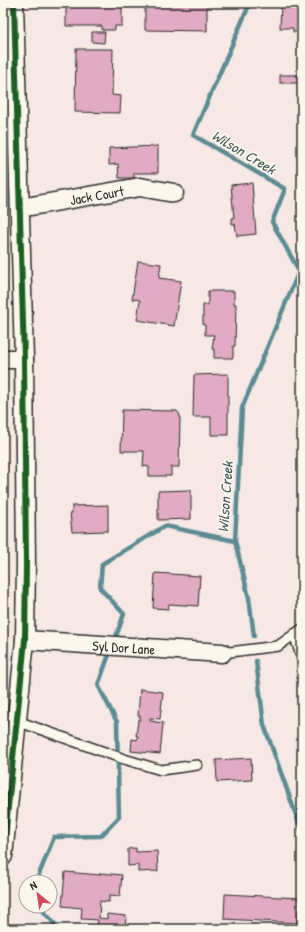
<svg xmlns="http://www.w3.org/2000/svg" width="305" height="932" viewBox="0 0 305 932" font-family="'Patrick Hand',sans-serif">
	<style>
		.lines { fill: none; stroke-linecap: round; stroke-linejoin: round }
		.stream { stroke: #5c8b93; stroke-width: 4.5 }
		.building { fill: #e1abc3; stroke: #2b2b2b }
		.service-casing { stroke: #2b2b2b; stroke-width: 12 }
		.minor-casing { stroke: #2b2b2b; stroke-width: 21 }
		.service { stroke: #fbf7ec; stroke-width: 9 }
		.minor { stroke: #fbf7ec; stroke-width: 18 }
		.cycleway-casing { stroke: #fbf7ec; stroke-width: 8 }
		.cycleway { stroke: #1b5e20; stroke-width: 6 }
		.labels { text-anchor: middle; dominant-baseline: central; stroke-width: 4; stroke-linejoin: round; paint-order: stroke }
		.street-label { font-size: 14px; fill: #2b2b2b; stroke: #fbf7ec }
		.water-label { font-size: 15px; font-style: italic; fill: #435b5f; stroke: #fbf7ec }
	</style>
	<rect width="100%" height="100%" fill="#f6e8e4"/>
	<filter id="ink" filterUnits="userSpaceOnUse"><feTurbulence type="fractalNoise" baseFrequency=".025" numOctaves="2"/><feDisplacementMap in="SourceGraphic" scale="8" xChannelSelector="R" yChannelSelector="G"/><feConvolveMatrix kernelMatrix="1 2 1 2 8 2 1 2 1" color-interpolation-filters="sRGB"/></filter>
	<g filter="url(#ink)">
		<g class="lines">
			<!-- stream -->
			<g class="stream">
				<polyline points="235,541 249,598 254,636"/>
				<polyline points="114,642 124,614 100,588 102,564 165,526 235,541 242,408 299,271 272,222 285,189 193,135 250,3"/>
				<polyline points="256,661 264,725 301,829 302,829"/>
				<polyline points="36,882 54,837 101,836 119,817 117,722 98,685 111,649"/>
				<polyline points="39,906 59,929"/>
			</g>
		</g>
		<!-- building -->
		<g class="building">
			<polygon points="66,3 122,3 122,26 115,26 115,30 102,30 102,26 66,26"/>
			<polygon points="191,3 207,3 207,31 145,30 145,4 190,4"/>
			<polygon points="281,5 302,5 302,32 293,32 293,28 280,28"/>
			<polygon points="92,32 105,32 104,43 92,42"/>
			<polygon points="76,49 113,49 112,95 121,96 120,113 75,112"/>
			<rect x="280" y="75" width="22" height="8"/>
			<polygon points="158,146 158,173 134,173 134,178 119,178 118,164 109,165 109,148"/>
			<polygon points="252,183 256,234 237,236 235,224 232,224 232,218 234,218 231,185"/>
			<polygon points="138,261 161,264 159,278 181,281 174,326 137,320 140,300 132,299"/>
			<polygon points="208,291 234,291 234,304 236,304 235,346 233,346 233,358 214,358 214,349 212,349 214,335 205,335 205,325 203,325 203,305 208,305"/>
			<polygon points="228,374 228,435 211,435 211,417 193,417 194,375"/>
			<polygon points="302,383 302,452 299,452 301,442 298,441 300,428 296,427"/>
			<polygon points="122,410 177,411 180,415 179,467 171,467 171,476 149,476 149,467 143,466 144,451 121,451"/>
			<polygon points="191,490 191,519 158,520 158,491"/>
			<polygon points="108,505 108,531 72,532 70,513 72,513 72,506"/>
			<polygon points="155,573 200,576 198,606 169,604 168,609 153,608"/>
			<polygon points="140,689 163,692 160,719 150,718 150,721 163,723 160,754 131,751 132,739 137,740 138,736 136,736 138,720 140,720 140,716 138,716"/>
			<polygon points="251,758 252,780 217,782 216,760"/>
			<polygon points="136,848 136,852 157,851 158,871 138,872 138,865 128,866 128,849"/>
			<polygon points="65,872 100,875 100,873 122,875 120,896 109,895 109,902 100,901 99,918 107,919 107,914 126,916 125,929 97,929 98,920 81,919 82,908 62,906"/>
			<polygon points="225,894 299,898 297,923 224,919"/>
		</g>
		<g class="lines">
			<!-- service casing -->
			<g class="service-casing">
				<g id="service">
					<polyline points="294,634 302,659"/>
					<polyline points="222,653 278,646 302,629"/>
					<polyline points="17,721 124,759 161,770 197,765"/>
				</g>
			</g>
			<!-- minor casing -->
			<g class="minor-casing">
				<g id="minor">
					<path id="s1" d="M20,208L140,187L174,193"/>
					<polyline points="3,359 24,359"/>
					<path id="s2" d="M25,640L222,653"/>
					<polyline points="3,856 25,640 26,563 24,359 14,3"/>
				</g>
			</g>
			<!-- service -->
			<use href="#service" class="service"/>
			<!-- minor -->
			<use href="#minor" class="minor"/>
			<!-- cycleway casing -->
			<g class="cycleway-casing">
				<polyline id="cycleway" points="3,856 25,640 26,563 24,359 14,3"/>
			</g>
			<!-- cycleway -->
			<use href="#cycleway" class="cycleway"/>
		</g>
	</g>
	<g class="labels">
		<!-- street labels -->
		<g class="street-label">
			<text stroke="none"><textPath href="#s1" startOffset="78">Jack Court</textPath></text>
			<text stroke="none"><textPath href="#s2" startOffset="99">Syl Dor Lane</textPath></text>
		</g>
		<!-- water labels -->
		<g class="water-label">
			<text transform="translate(244 152) rotate(31)">Wilson Creek</text>
			<text transform="translate(225 497) rotate(-86)">Wilson Creek</text>
		</g>
	</g>
	<!-- margin -->
	<rect width="305" height="932" fill="none" stroke="#fbf7ec" stroke-width="16"/>
	<rect x="8" y="8" width="289" height="916" fill="none" stroke="#2b2b2b" stroke-width="1.5" filter="url(#ink)"/>
	<!-- north arrow -->
	<g transform="translate(38 894) rotate(331)"><circle r="19" fill="#fbf7ec" stroke="#a8a59f"/>
	<path d="M0-3L7 15L0 10L-7 15Z" fill="#d1495b"/>
	<text y="-6" font-size="11" font-weight="bold" text-anchor="middle" fill="#2b2b2b">N</text>
	</g>
</svg>
